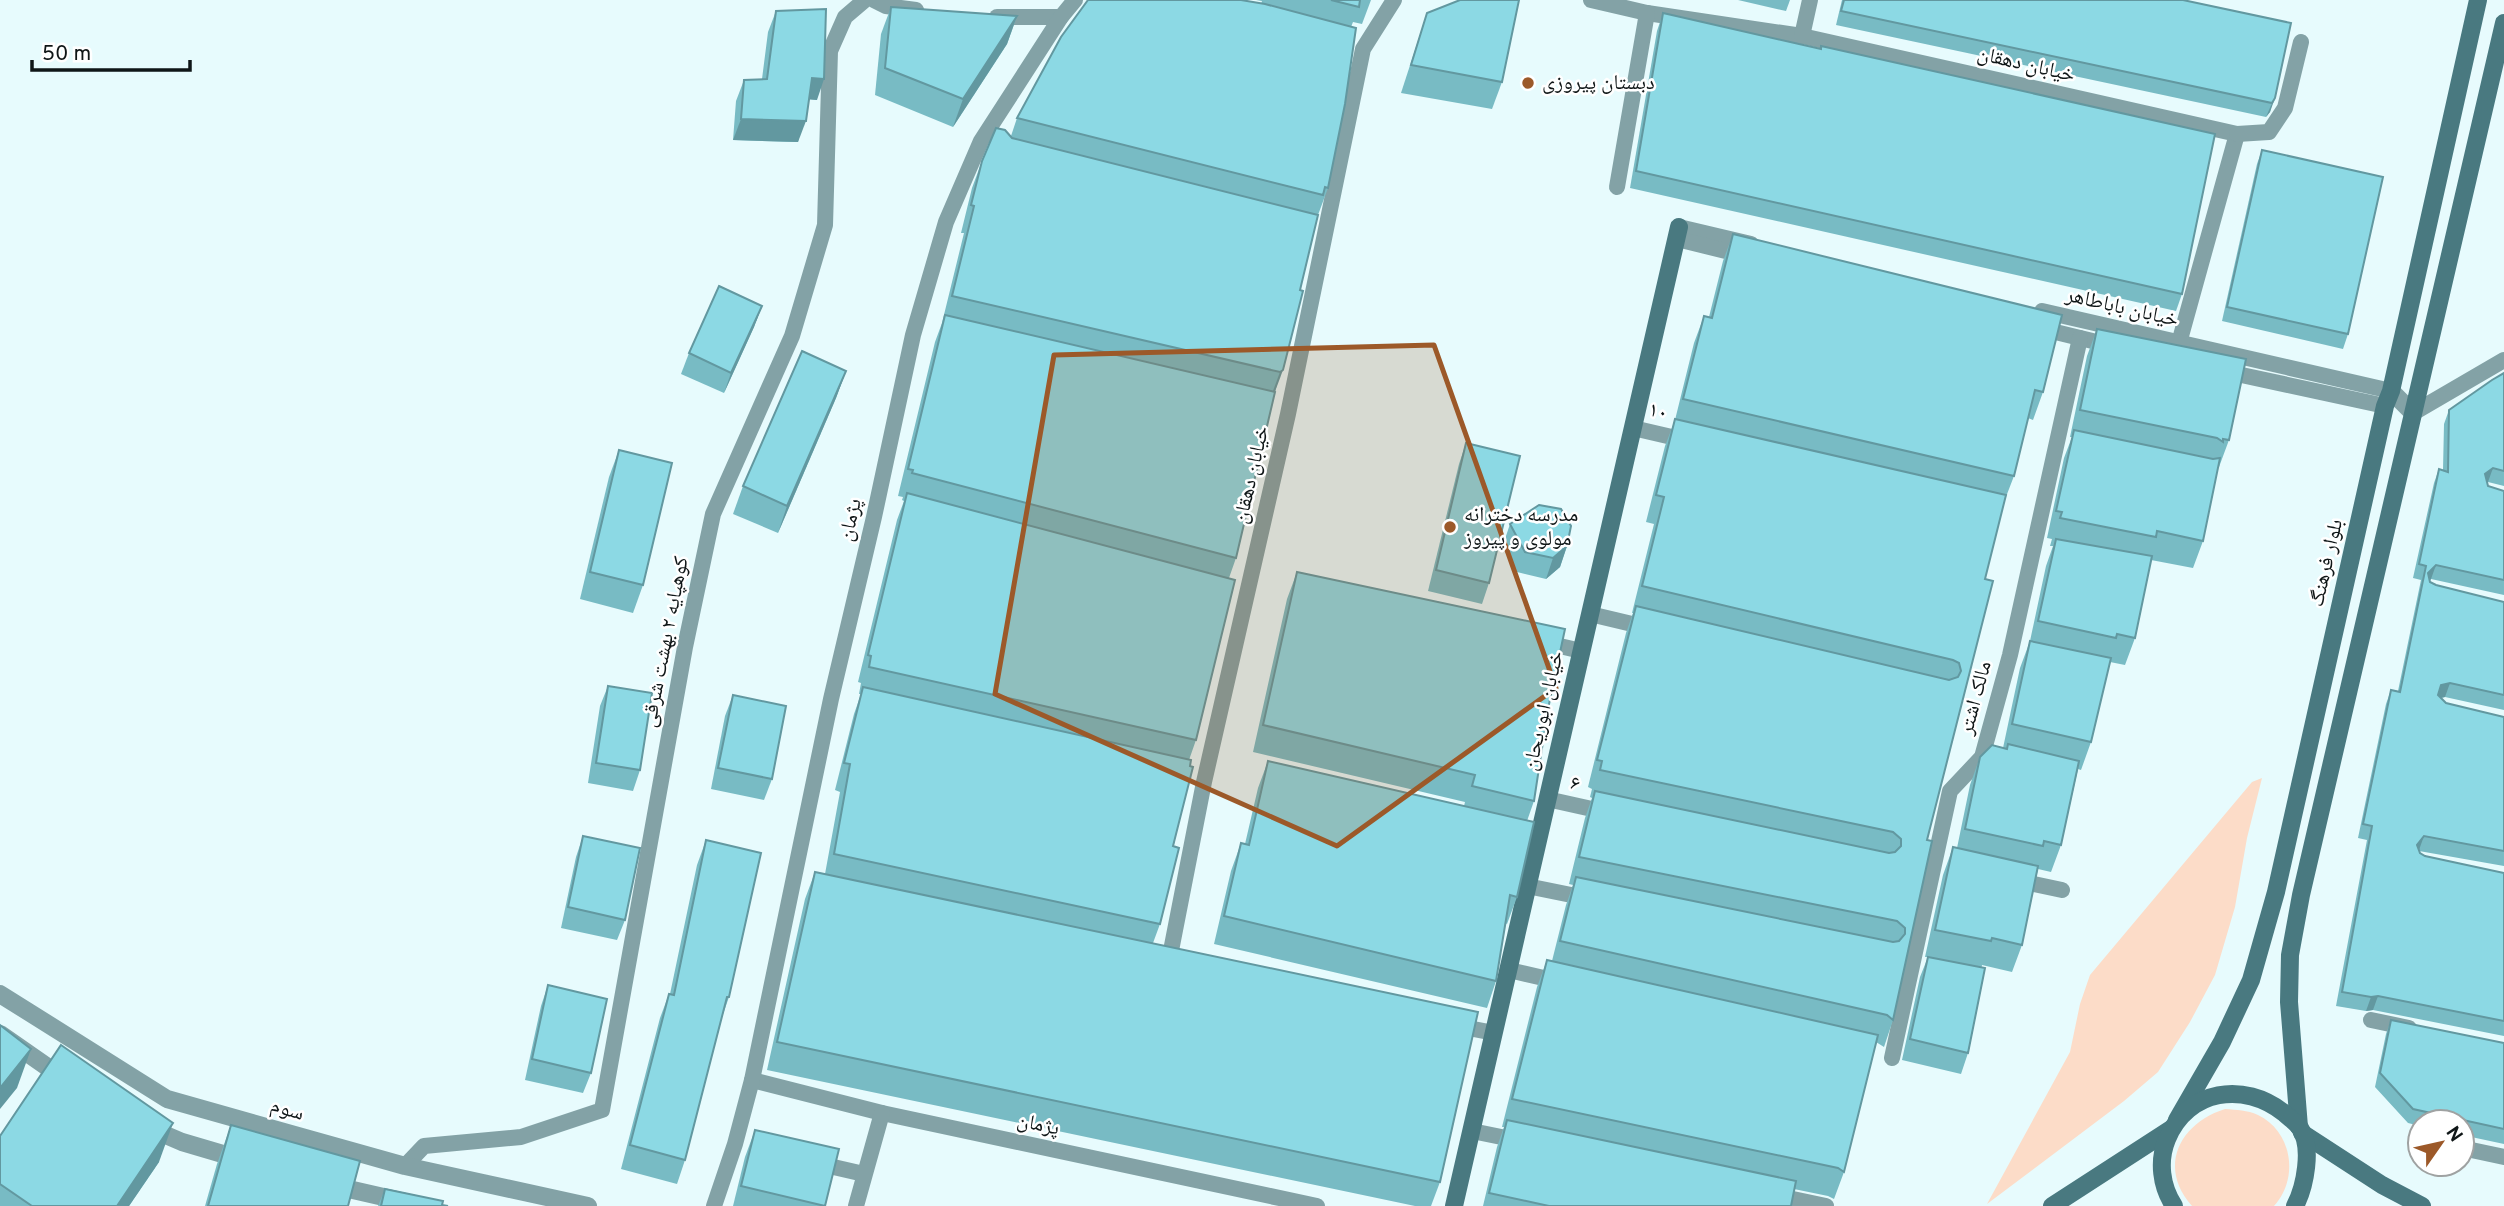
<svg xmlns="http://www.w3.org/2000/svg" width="2504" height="1206" viewBox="0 0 2504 1206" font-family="Overpass,'Noto Naskh Arabic',sans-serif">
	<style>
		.green { fill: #fcdcc8 }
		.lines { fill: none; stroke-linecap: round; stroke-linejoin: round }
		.minor { stroke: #83a2a6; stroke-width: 16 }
		.tertiary { stroke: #83a2a6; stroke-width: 18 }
		.secondary { stroke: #497980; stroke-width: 18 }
		.wall { fill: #78bbc4 }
		.shaded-wall { fill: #6298a0 }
		.building { fill: #8cd9e4; stroke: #6298a0; stroke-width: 2 }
		.marked { fill: #9c5929; fill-opacity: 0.2; stroke: #9c5929; stroke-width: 5; stroke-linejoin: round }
		.poi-dot { fill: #9c5929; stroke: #fff; stroke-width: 2.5 }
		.labels { text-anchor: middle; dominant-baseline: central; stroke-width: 5; stroke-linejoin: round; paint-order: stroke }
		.street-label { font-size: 21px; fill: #0f1617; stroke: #fff }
		.poi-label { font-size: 21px; fill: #0f1617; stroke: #fff; text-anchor: start }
	</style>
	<rect width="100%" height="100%" fill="#e7fbfd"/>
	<!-- green -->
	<g class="green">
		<polygon points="2262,778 2247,838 2235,907 2215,975 2190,1022 2158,1072 2124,1101 1987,1204 2070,1052 2080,1004 2090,975 2252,782"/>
		<path d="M2225,1109C2237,1110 2247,1110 2258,1115C2293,1132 2299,1179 2274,1206H2192C2157,1167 2180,1123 2225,1109Z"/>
	</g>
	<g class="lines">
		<!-- minor -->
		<g class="minor">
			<polyline points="874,0 886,6 916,10"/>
			<polyline points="1591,0 1647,13 1802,36 2237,134 2179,343"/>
			<polyline points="997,17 1061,17"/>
			<polyline points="1802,36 1810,0"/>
			<polyline points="2237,134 2269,132 2285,108 2301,42"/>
			<polyline points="1617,187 1647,13"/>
			<polyline points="1679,227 1751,244"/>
			<polyline points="1677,239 1746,256"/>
			<polyline points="2042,311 2391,391"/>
			<polyline points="2039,328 2113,346"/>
			<polyline points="2223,371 2385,406"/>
			<polyline points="2413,413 2504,360"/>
			<polyline points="1633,428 1689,441"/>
			<polyline points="1590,614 1649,628"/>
			<polyline points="1543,642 1581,651"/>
			<polyline points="1547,799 1610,813"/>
			<polyline points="2015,880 2062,890"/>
			<polyline points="1527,886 1591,899"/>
			<polyline points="1168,966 1204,782 1288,414 1363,49 1394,0"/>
			<polyline points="1509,970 1561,982"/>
			<polyline points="2371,1020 2409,1028"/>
			<polyline points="1453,1025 1494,1033"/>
			<polyline points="1892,1058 1950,791 1982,757 2010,655 2080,338"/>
			<polyline points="752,1080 882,1113 1317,1206"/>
			<polyline points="1472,1131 1521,1141"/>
			<polyline points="2418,1139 2420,1139"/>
			<polyline points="2462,1148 2504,1157"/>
			<polyline points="816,1163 864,1174"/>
			<polyline points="405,1166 424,1146 521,1137 602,1110 685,647 713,514 792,336 825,225 830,51 845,17 865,0"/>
			<polyline points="1773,1195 1826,1206"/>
			<polyline points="714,1206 735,1144 752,1080 831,699 874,517 913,335 946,222 981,141 1061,17 1075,0"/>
			<polyline points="856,1206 882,1113"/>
		</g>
		<!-- tertiary -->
		<g class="tertiary">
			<polyline points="2391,391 2413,413"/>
			<polyline points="0,994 167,1099 405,1166 588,1206"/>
			<polyline points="0,1034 66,1080"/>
			<polyline points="147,1127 182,1142 243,1160"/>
			<polyline points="331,1185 423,1206"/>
		</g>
		<!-- secondary -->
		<g class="secondary">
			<polyline points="2177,1120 2222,1042 2251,980 2276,892 2385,406 2391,391 2478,0"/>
			<polyline points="2299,1127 2289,1002 2290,955 2301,895 2504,23"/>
			<polyline points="2302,1133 2382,1185 2422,1206"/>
			<polyline points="1454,1206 1679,227"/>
			<polyline points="2052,1206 2171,1129"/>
			<path d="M2174,1206C2161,1186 2158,1161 2167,1139C2188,1089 2244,1081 2284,1113C2289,1118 2296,1122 2300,1128C2313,1147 2305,1187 2295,1206"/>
		</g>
	</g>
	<!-- wall -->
	<g class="wall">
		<polygon points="1256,0 1371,0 1362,24 1353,22 1351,27 1328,188 1318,215 1300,290 1303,291 1275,392 1236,558 1229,578 1196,740 1189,760 1160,924 1153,943 1440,1182 1431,1206 1415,1206 767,1070 805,899 815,872 825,874 840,792 835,790 854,714 861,694 859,694 861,683 858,682 897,520 904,501 902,500 903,497 898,496 935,342 942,323 964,233 961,233 972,188 982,161 1011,136 1017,118 1261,4 1262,1"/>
		<polygon points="1738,0 1790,0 1786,11"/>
		<polygon points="1842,0 2183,0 2291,23 2270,112 2266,117 1836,25"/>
		<polygon points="891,7 1017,16 1007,44 953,127 875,95 881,34"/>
		<polygon points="776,11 817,100 809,99 798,142 733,140 736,101 744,80 762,79 768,32"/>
		<polygon points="1427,13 1502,82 1492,109 1401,93"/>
		<polygon points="1663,13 2182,294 2176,311 1630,188 1657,31"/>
		<polygon points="2262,150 2348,334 2343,349 2222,321 2257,164"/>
		<polygon points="1733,234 2043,392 2033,420 2028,418 2014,476 2004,502 1985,579 1927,840 1893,1020 1884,1047 1876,1042 1844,1172 1834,1199 1828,1196 1794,1189 1791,1206 1483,1206 1497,1147 1504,1127 1502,1127 1537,987 1547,960 1552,961 1566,905 1573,885 1569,884 1585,818 1592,798 1590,797 1592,789 1588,787 1626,633 1633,613 1632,613 1654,524 1646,522 1665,446 1675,420 1694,343 1704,316 1709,317 1723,261"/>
		<polygon points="762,306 754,327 724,393 681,374 689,353"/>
		<polygon points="2097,329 2229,440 2219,467 2218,467 2203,541 2193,568 2151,560 2135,638 2125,665 2110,662 2091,742 2081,770 2078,769 2061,845 2051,872 2038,869 2022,945 2012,972 1982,965 1968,1053 1961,1074 1902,1060 1920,977 1928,957 1925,957 1943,875 1953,847 1957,848 1970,785 1980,757 2003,748 2020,668 2030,641 2046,566 2053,546 2050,546 2052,539 2047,538 2064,458 2072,437 2070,437 2087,356"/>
		<polygon points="846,371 836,398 778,533 733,514 743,486"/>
		<polygon points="2504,373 2504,486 2488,482 2487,482 2488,486 2504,491 2504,595 2431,579 2430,580 2430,582 2436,585 2504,602 2504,710 2445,697 2441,698 2446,703 2504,717 2504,866 2419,851 2420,853 2425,856 2504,873 2504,1036 2373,1010 2366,1011 2336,1006 2367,840 2358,838 2386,704 2391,690 2398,691 2421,580 2413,578 2434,483 2439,469 2443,470 2444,424 2449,410"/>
		<polygon points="1466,443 1489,583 1482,604 1428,591 1459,464"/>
		<polygon points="619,450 643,585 633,613 580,599 609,477"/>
		<polygon points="1510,524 1567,546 1560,567 1546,579 1517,572 1503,545"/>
		<polygon points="1297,572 1548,709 1534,801 1527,821 1517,897 1507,924 1505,923 1496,981 1487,1008 1214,944 1231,871 1241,843 1245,844 1258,788 1268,761 1464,806 1465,802 1253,752 1287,599"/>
		<polygon points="608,686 640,770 633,791 588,783 600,706"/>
		<polygon points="733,695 772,779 764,800 711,789 725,716"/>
		<polygon points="583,836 625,920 617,940 561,928 576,857"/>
		<polygon points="706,840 729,997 721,1020 685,1160 677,1184 621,1169 660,1018 669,994 670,994 697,865"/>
		<polygon points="548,985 591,1073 583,1093 525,1080 541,1006"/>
		<polygon points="2391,1020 2504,1043 2504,1144 2462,1135 2462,1122 2420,1122 2420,1126 2408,1123 2375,1087 2386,1034"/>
		<polygon points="231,1125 348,1206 205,1206 217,1164"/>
		<polygon points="755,1130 825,1206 733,1206 745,1157"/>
		<polygon points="0,1136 159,1162 129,1206 0,1206"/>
		<polygon points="385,1189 442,1205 448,1206 378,1206"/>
	</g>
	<!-- shaded-wall -->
	<g class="shaded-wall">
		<polygon points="1017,16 1007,44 953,127 963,99"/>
		<polygon points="812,78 824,79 817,100 804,99"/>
		<polygon points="2275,98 2270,112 2266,117 2272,103"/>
		<polygon points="741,119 806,121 798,142 733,140"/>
		<polygon points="762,306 754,327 724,393 731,373"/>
		<polygon points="1283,370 1273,397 1270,399 1280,372"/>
		<polygon points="846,371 836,398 778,533 787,506"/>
		<polygon points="2493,468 2488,482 2480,488 2485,474"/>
		<polygon points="1567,546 1560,567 1546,579 1553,558"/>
		<polygon points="2436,565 2431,579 2423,587 2428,573"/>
		<polygon points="2450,683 2445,697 2436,699 2441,685"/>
		<polygon points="2424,836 2419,850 2412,859 2417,845"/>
		<polygon points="2378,996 2373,1010 2366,1011 2371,997"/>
		<polygon points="31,1049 17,1088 0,1109 0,1088"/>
		<polygon points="173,1123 159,1162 129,1206 117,1206"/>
	</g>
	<!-- building -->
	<g class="building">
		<polygon points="1088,0 1241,0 1265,4 1356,28 1345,104 1328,188 1325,187 1323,195 1017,118 1061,37"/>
		<polygon points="1331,0 1360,0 1359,7"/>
		<polygon points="1460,0 1519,0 1502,82 1411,65 1427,13"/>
		<polygon points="1844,0 2183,0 2291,23 2275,98 2272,103 1841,11"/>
		<polygon points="891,7 1017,16 963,99 885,68"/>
		<polygon points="826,9 824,79 812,78 806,121 741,119 744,80 767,79 776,11"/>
		<polygon points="1663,13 1821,49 1821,46 2215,134 2182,294 1636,171"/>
		<polygon points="996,128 1005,130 1012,138 1318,215 1300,290 1303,291 1283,370 1280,372 952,296 974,206 971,205 982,161"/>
		<polygon points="2262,150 2383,177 2348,334 2227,307"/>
		<polygon points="1733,234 2062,315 2043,392 2035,390 2014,476 1683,399 1704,316 1712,318"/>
		<polygon points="719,286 762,306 731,373 689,353"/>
		<polygon points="945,315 1275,392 1236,558 912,473 913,470 908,469"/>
		<polygon points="2097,329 2246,359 2229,440 2223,439 2223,442 2217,438 2080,410"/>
		<polygon points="802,351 846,371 787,506 743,486"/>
		<polygon points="2504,373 2504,471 2493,468 2485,474 2488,486 2504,491 2504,580 2436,565 2428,573 2430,582 2436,585 2504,602 2504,695 2450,683 2441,685 2438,695 2446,703 2504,717 2504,851 2424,836 2417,845 2420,853 2425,856 2504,873 2504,1021 2378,996 2371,997 2342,992 2372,826 2363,824 2391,690 2400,692 2426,566 2419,564 2439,469 2448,472 2449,410 2492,380"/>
		<polygon points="1675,419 2006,495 1985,579 1993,581 1927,840 1932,841 1893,1020 1887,1015 1560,941 1576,877 1893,942 1899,941 1905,934 1905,928 1897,921 1579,857 1595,791 1889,853 1895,852 1901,846 1901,839 1893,832 1600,770 1602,761 1597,760 1636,606 1949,680 1958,677 1961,671 1959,663 1953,660 1642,586 1664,497 1656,495"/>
		<polygon points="2074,430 2213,459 2220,458 2203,541 2157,531 2156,537 2060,518 2062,512 2056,511"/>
		<polygon points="1466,443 1520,456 1489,583 1436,570"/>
		<polygon points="619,450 672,463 643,585 590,572"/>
		<polygon points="907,493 1235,580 1196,740 869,667 871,656 868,655"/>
		<polygon points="1539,505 1561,509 1571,526 1567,546 1553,558 1525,552 1510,524"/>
		<polygon points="2056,539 2152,556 2135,638 2117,634 2116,638 2038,621"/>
		<polygon points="1297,572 1565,629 1548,709 1534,801 1472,786 1475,775 1263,725"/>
		<polygon points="2030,641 2111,658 2091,742 2012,724"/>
		<polygon points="608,686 652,693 640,770 596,763"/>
		<polygon points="863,687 1191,760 1190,766 1193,767 1173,846 1179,848 1160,924 834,854 850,764 844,763"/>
		<polygon points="733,695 786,706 772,779 718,768"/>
		<polygon points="2008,744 2079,761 2061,845 2044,841 2043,846 1965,829 1980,757 1992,745 2007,749"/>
		<polygon points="1268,761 1534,822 1517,897 1510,895 1496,981 1224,916 1241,843 1249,845"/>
		<polygon points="583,836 640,848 625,920 568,907"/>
		<polygon points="706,840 761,853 729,997 727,997 685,1160 630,1145 669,994 674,995"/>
		<polygon points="1953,847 2038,866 2022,945 1992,938 1991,941 1935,930"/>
		<polygon points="815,872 1478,1012 1440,1182 777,1042"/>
		<polygon points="1928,957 1985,968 1968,1053 1910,1039"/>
		<polygon points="1547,960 1878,1035 1844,1172 1838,1168 1512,1099"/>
		<polygon points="548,985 607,999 591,1073 532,1059"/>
		<polygon points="2391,1020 2504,1043 2504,1129 2413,1109 2380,1073"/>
		<polygon points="0,1025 31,1049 0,1088"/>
		<polygon points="61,1045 173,1123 117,1206 32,1206 0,1184 0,1136"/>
		<polygon points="1507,1120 1796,1181 1791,1206 1549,1206 1489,1193"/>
		<polygon points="231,1125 360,1161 348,1206 208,1206"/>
		<polygon points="755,1130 839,1149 825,1206 741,1186"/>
		<polygon points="385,1189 443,1201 442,1205 448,1206 381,1206"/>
	</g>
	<!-- marked area -->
	<path class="marked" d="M1434,345L1556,688L1337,846L995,694L1054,355Z"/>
	<!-- markers -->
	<g class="poi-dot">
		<circle cx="1528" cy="83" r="7"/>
		<circle cx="1450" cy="527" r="7"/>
	</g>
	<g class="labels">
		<!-- street labels -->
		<g class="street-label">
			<text transform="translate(2026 65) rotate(13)">خیابان دهقان</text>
			<text transform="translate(2122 308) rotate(13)">خیابان باباطاهر</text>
			<text transform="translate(1658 412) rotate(13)">۱۰</text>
			<text transform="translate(1252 475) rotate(-77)">خیابان دهقان</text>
			<text transform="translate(851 520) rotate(-77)">پژمان</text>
			<text transform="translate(2327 563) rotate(-77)">بلوار فرهنگ</text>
			<text transform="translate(666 642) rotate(-79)">کوهپایه ۲ بهشت شرقی</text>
			<text transform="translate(1976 698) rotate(-75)">مالک اشتر</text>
			<text transform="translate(1544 711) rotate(-77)">خیابان ابوریحان</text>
			<text transform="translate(1575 784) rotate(12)">۶</text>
			<text transform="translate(287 1110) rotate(16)">سوم</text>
			<text transform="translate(1038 1125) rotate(12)">پژمان</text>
		</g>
		<!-- poi labels -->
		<g class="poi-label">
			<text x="1542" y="83">دبستان پیروزی</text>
			<text x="1464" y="515">مدرسه دخترانه<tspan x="1464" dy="24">مولوی و پیروز</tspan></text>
		</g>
	</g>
	<!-- north arrow -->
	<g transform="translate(2441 1143) rotate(56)"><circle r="33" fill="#ffffff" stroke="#9fa2a2" stroke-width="2"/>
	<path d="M0-5L12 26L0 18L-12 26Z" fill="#9c5929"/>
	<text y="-10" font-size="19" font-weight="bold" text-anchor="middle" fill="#0f1617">N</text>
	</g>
	<!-- scale -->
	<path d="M32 60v10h158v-10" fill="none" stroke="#0f1617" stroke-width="3.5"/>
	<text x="42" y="60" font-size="21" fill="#0f1617" stroke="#ffffff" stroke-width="5" paint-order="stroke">50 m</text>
</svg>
